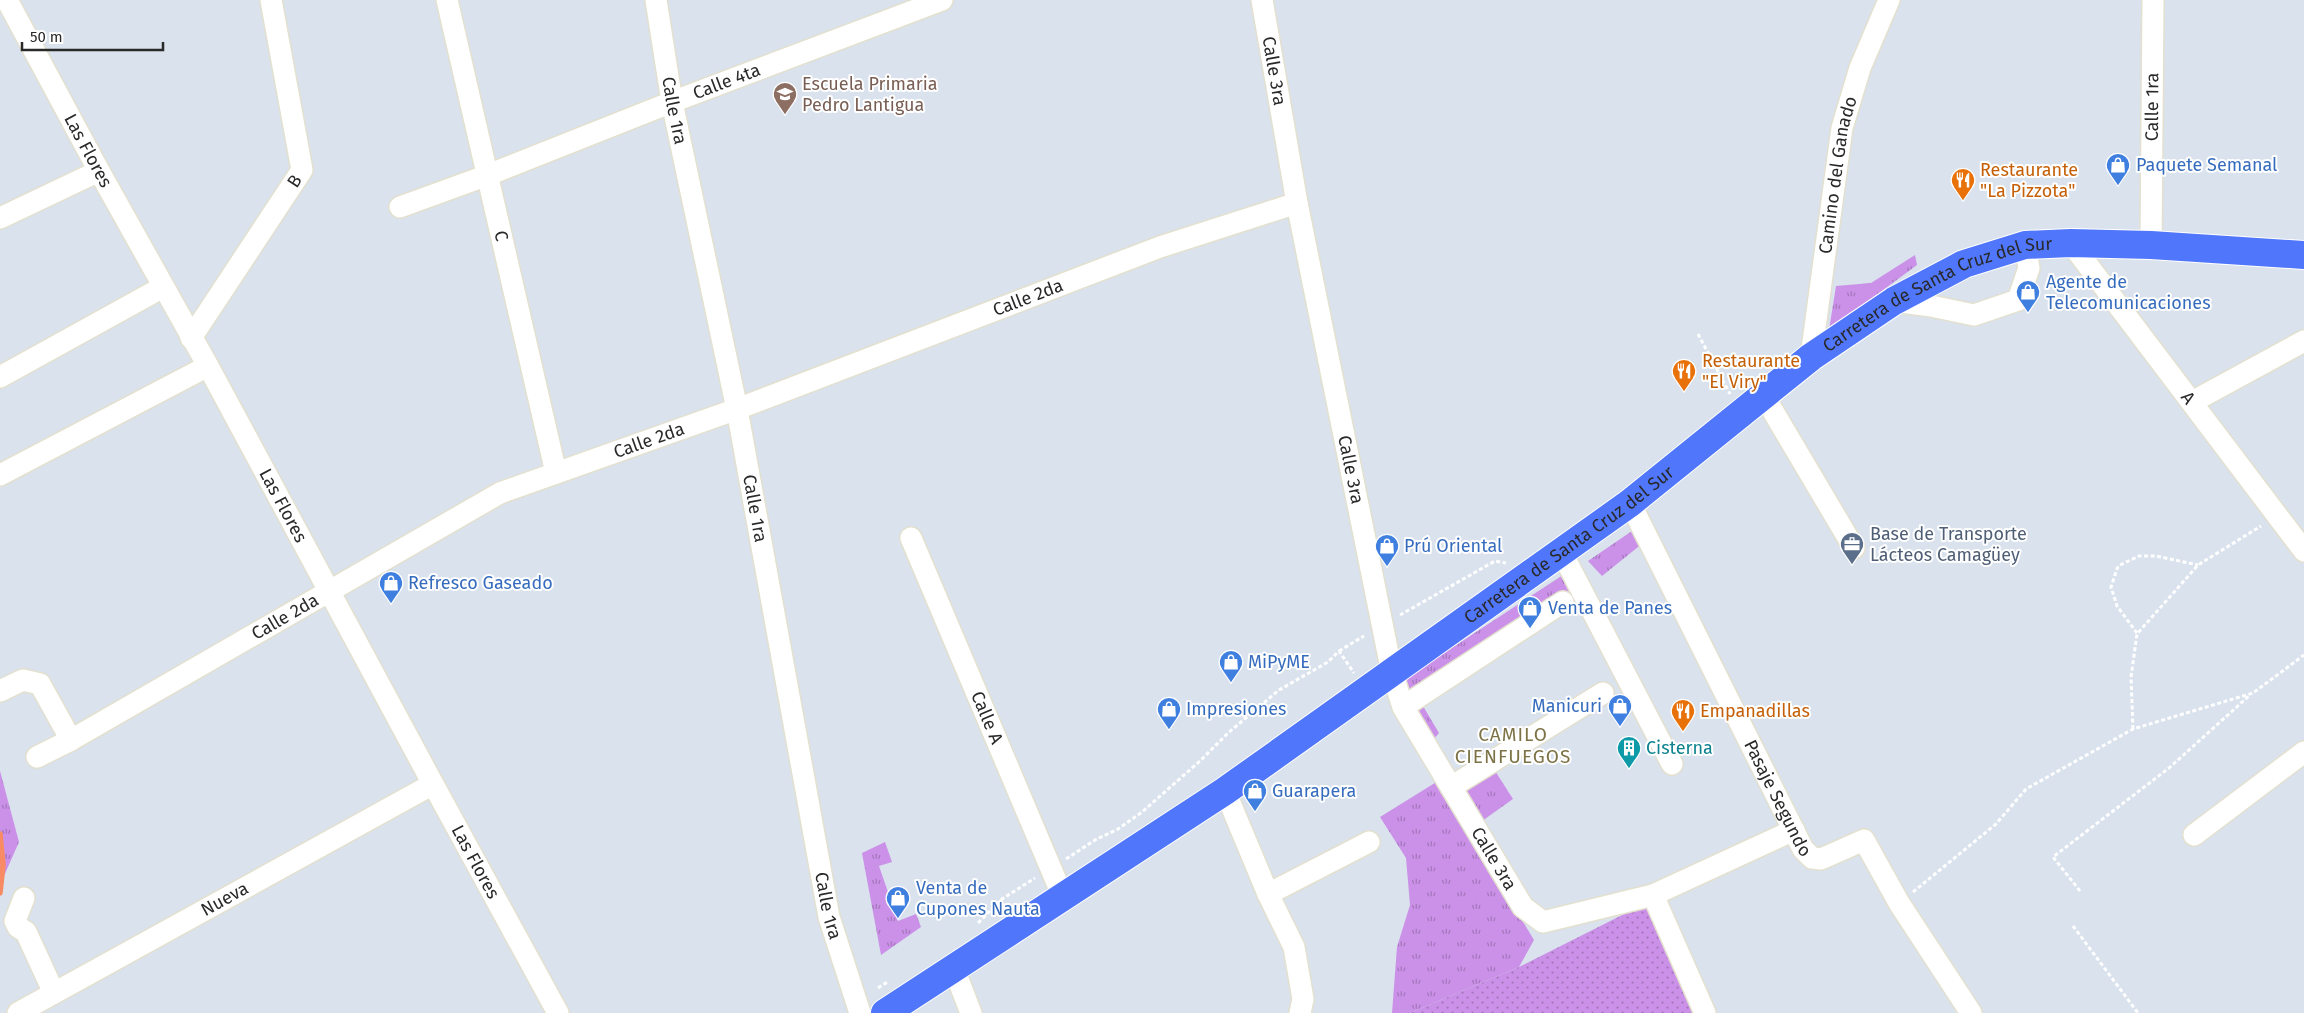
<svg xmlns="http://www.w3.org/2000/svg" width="2304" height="1013" viewBox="0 0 2304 1013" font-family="'Fira Sans',sans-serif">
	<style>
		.grass { fill: url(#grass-tufts) }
		.garden { fill: url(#garden-dots) }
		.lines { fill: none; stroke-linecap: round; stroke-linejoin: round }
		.stream { stroke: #f88b64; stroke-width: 5.5 }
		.minor-casing { stroke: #e3e0cf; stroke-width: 24 }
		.major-casing { stroke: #fff; stroke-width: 30 }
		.path { stroke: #fff; stroke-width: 3; stroke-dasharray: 4 2.5; stroke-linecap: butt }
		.minor { stroke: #fff; stroke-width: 21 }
		.major { stroke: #5077fb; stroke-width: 28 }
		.labels { text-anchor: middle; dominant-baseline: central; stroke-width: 4; stroke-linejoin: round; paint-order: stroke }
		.street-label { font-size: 18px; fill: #292929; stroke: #fff }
		.education-label { font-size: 18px; fill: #785e54; stroke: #fff; text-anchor: start }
		.shop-label { font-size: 18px; fill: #366cbe; stroke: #fff; text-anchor: start }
		.food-label { font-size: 18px; fill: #c56008; stroke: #fff; text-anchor: start }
		.service-label { font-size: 18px; fill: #4e5e75; stroke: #fff; text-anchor: start }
		.culture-label { font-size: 18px; fill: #0d838f; stroke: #fff; text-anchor: start }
		.neighbourhood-label { font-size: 19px; letter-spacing: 1px; fill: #7d7346; stroke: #fff }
	</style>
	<defs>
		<pattern id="grass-tufts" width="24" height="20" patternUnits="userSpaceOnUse" patternTransform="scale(1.25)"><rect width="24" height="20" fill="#cb91e8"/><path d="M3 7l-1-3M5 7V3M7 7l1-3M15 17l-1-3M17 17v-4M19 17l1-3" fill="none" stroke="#a576bc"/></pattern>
		<pattern id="garden-dots" width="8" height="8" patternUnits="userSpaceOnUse" patternTransform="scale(1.25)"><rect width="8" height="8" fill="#cb91e8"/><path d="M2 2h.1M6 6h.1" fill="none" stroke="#a576bc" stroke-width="1.8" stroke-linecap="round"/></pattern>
	</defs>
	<rect width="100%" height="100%" fill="#d9e2ed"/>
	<!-- grass -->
	<g class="grass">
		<polygon points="1915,255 1917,265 1829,330 1836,286 1871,283"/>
		<polygon points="1632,531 1643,543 1602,576 1588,561"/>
		<polygon points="1569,571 1577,587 1412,694 1403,680"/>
		<polygon points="1417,696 1439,733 1427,747 1403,707"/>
		<polygon points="1490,763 1513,799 1475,826 1451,787"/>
		<polygon points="0,771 19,842 0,885"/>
		<polygon points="1438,781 1534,940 1519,967 1410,1013 1392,1013 1397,947 1410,905 1406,858 1380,817"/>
		<polygon points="885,842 892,862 879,866 898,921 916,914 921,927 881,955 862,853"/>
	</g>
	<!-- garden -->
	<polygon class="garden" points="1648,902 1700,1013 1410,1013 1519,967"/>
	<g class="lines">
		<!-- stream -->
		<polyline class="stream" points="0,834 3,865 0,893"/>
		<!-- minor casing -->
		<g class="minor-casing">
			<g id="minor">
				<path id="s1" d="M7,0L99,171L208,366L433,784L558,1013"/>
				<path id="s2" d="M447,0L556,473"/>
				<path id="s3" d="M656,0L672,102L737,409L829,917L860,1013"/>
				<path id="s4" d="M1262,0L1297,203L1392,673L1403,707L1523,907L1543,922L1653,895L1794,830"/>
				<path id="s5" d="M400,207L488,175L672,102L942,0"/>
				<polyline points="0,218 99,171"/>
				<path id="s6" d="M2071,243L2304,551"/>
				<path id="s7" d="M2151,245L2153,0"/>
				<polyline points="1894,301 1931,306 1974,315 2018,300 2029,268 2025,245"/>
				<path id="s8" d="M191,338L302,170L271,0"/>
				<path id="s9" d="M1811,357L1842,128L1860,68L1889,0"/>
				<polyline points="0,377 163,287"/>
				<polyline points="1764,396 1854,548"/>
				<polyline points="2192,402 2304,341"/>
				<polyline points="0,475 208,366"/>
				<path id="s10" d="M1630,503L1803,849L1812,858L1821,859L1864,840L1899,903L1971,1013"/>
				<path id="s11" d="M911,538L1063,897"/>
				<polyline points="1561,551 1672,764"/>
				<polyline points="0,691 23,680 40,684 71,740"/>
				<polyline points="1403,707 1563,602"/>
				<path id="s12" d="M37,757L71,740L500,493L737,409L1160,247L1297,203"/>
				<polyline points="1451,787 1603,693"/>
				<polyline points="1225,791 1268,894 1294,947 1303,999 1300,1013"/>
				<polyline points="2194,835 2304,752"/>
				<polyline points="1268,894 1369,842"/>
				<polyline points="1653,895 1705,1013"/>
				<polyline points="24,898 15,921 18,927 26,932 54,993"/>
				<polyline points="954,969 971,1013"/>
				<path id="s13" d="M18,1013L433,784"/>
			</g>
		</g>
		<!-- major casing -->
		<g class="major-casing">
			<g id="major">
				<path id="s14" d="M885,1013L1225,791L1630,503L1811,357L1894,301L1964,264L2025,245L2071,243L2151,245L2304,255"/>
			</g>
		</g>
		<!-- path -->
		<g class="path">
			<polyline points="1698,334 1730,394"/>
			<polyline points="1400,615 1495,561 1506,563"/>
			<polyline points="2137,633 2117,606 2111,587 2118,566 2139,556 2156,556 2198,565"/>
			<polyline points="1339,651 1364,636"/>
			<polyline points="2133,729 2131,677 2137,634 2198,565 2261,526"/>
			<polyline points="1066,859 1095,840 1118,829 1142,812 1200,761 1228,733 1279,690 1328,662 1339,651 1354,673"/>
			<polyline points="2080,891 2053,857 2169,768 2250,695"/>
			<polyline points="1913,892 1996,824 2026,789 2133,729 2253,693 2304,655"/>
			<polyline points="978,923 1002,899 1035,878"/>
			<polyline points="2073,926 2138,1013"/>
			<polyline points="878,988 889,981"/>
		</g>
		<!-- minor -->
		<use href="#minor" class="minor"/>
		<!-- major -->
		<use href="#major" class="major"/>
	</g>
	<!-- icons -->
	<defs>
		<g id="school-pin" transform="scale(1.25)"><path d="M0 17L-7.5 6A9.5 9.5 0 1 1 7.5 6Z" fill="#8d6e63" stroke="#fff"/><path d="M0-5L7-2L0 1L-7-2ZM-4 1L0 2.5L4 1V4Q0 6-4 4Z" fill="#fff"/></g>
		<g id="shop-pin" transform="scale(1.25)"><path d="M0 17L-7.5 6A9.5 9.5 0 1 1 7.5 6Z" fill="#3f7fe0" stroke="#fff"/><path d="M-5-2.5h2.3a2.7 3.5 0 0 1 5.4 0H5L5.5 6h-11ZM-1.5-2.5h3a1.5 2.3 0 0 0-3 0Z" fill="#fff"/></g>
		<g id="restaurant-pin" transform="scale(1.25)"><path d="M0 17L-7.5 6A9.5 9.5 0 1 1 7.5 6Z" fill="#e8710a" stroke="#fff"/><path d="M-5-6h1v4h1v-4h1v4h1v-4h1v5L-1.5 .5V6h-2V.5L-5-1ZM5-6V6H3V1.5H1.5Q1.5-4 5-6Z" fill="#fff"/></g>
		<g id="office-pin" transform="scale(1.25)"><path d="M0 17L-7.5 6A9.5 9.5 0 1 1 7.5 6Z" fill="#5c6f8a" stroke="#fff"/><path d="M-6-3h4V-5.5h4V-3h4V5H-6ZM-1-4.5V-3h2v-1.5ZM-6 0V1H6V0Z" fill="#fff"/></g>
		<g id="building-pin" transform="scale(1.25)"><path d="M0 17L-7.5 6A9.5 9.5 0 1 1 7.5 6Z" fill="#0f9aa8" stroke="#fff"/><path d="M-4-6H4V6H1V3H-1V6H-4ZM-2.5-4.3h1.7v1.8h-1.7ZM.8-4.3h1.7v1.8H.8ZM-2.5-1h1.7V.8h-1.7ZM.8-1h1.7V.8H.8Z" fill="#fff"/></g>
	</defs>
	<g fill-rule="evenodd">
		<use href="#school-pin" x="785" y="94"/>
		<use href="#shop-pin" x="2118" y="165"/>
		<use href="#restaurant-pin" x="1963" y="180"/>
		<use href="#shop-pin" x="2028" y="292"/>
		<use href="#restaurant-pin" x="1684" y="371"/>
		<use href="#office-pin" x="1852" y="544"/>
		<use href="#shop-pin" x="1387" y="546"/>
		<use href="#shop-pin" x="391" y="583"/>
		<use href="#shop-pin" x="1530" y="608"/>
		<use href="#shop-pin" x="1231" y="662"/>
		<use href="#shop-pin" x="1620" y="706"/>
		<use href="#shop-pin" x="1169" y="709"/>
		<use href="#restaurant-pin" x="1683" y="711"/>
		<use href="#building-pin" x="1629" y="748"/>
		<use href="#shop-pin" x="1255" y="791"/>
		<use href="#shop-pin" x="898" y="898"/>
	</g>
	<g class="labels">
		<!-- street labels -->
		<g class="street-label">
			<text stroke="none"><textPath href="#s4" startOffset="72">Calle 3ra</textPath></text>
			<text stroke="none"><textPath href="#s5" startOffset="350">Calle 4ta</textPath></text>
			<text stroke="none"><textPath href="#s7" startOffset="138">Calle 1ra</textPath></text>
			<text stroke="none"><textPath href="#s3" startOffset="112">Calle 1ra</textPath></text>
			<text stroke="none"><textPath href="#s1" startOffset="171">Las Flores</textPath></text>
			<text stroke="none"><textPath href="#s9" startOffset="184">Camino del Ganado</textPath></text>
			<text stroke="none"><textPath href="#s8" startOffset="188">B</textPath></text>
			<text stroke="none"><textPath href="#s2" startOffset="242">C</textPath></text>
			<text stroke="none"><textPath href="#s12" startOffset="1096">Calle 2da</textPath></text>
			<text stroke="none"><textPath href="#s14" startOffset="1279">Carretera de Santa Cruz del Sur</textPath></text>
			<text stroke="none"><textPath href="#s6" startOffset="194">A</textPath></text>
			<text stroke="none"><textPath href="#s12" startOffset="691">Calle 2da</textPath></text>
			<text stroke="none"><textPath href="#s4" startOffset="478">Calle 3ra</textPath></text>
			<text stroke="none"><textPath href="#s1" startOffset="576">Las Flores</textPath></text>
			<text stroke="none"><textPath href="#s3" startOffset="518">Calle 1ra</textPath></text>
			<text stroke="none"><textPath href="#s14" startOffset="829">Carretera de Santa Cruz del Sur</textPath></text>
			<text stroke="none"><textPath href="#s12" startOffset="285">Calle 2da</textPath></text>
			<text stroke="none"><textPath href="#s11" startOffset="195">Calle A</textPath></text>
			<text stroke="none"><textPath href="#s10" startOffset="330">Pasaje Segundo</textPath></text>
			<text stroke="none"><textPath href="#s4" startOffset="898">Calle 3ra</textPath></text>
			<text stroke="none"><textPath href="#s1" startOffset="981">Las Flores</textPath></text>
			<text stroke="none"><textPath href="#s13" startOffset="236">Nueva</textPath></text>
			<text stroke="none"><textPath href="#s3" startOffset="922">Calle 1ra</textPath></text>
		</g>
		<!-- education labels -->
		<g class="education-label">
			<text x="802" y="84">Escuela Primaria<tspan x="802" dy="21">Pedro Lantigua</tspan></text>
		</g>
		<!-- shop labels -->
		<g class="shop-label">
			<text x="2136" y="165">Paquete Semanal</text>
			<text x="2046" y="282">Agente de<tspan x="2046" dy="21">Telecomunicaciones</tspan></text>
			<text x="1404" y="546">Prú Oriental</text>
			<text x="408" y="583">Refresco Gaseado</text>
			<text x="1548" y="608">Venta de Panes</text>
			<text x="1248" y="662">MiPyME</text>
			<text x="1602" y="706" text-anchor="end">Manicuri</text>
			<text x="1186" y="709">Impresiones</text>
			<text x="1272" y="791">Guarapera</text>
			<text x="916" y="888">Venta de<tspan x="916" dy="21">Cupones Nauta</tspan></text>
		</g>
		<!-- food labels -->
		<g class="food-label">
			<text x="1980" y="170">Restaurante<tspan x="1980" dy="21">"La Pizzota"</tspan></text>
			<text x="1702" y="361">Restaurante<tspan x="1702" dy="21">"El Viry"</tspan></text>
			<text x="1700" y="711">Empanadillas</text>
		</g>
		<!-- service labels -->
		<g class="service-label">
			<text x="1870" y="534">Base de Transporte<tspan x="1870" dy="21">Lácteos Camagüey</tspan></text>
		</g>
		<!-- culture labels -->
		<g class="culture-label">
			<text x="1646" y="748">Cisterna</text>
		</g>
		<!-- neighbourhood labels -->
		<g class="neighbourhood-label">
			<text x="1513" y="734">CAMILO<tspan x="1513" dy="22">CIENFUEGOS</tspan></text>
		</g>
	</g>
	<!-- scale -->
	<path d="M22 42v8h141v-8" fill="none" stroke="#292929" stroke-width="2.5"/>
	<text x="30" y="42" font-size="15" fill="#292929" stroke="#ffffff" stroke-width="4" paint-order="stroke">50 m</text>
</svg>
